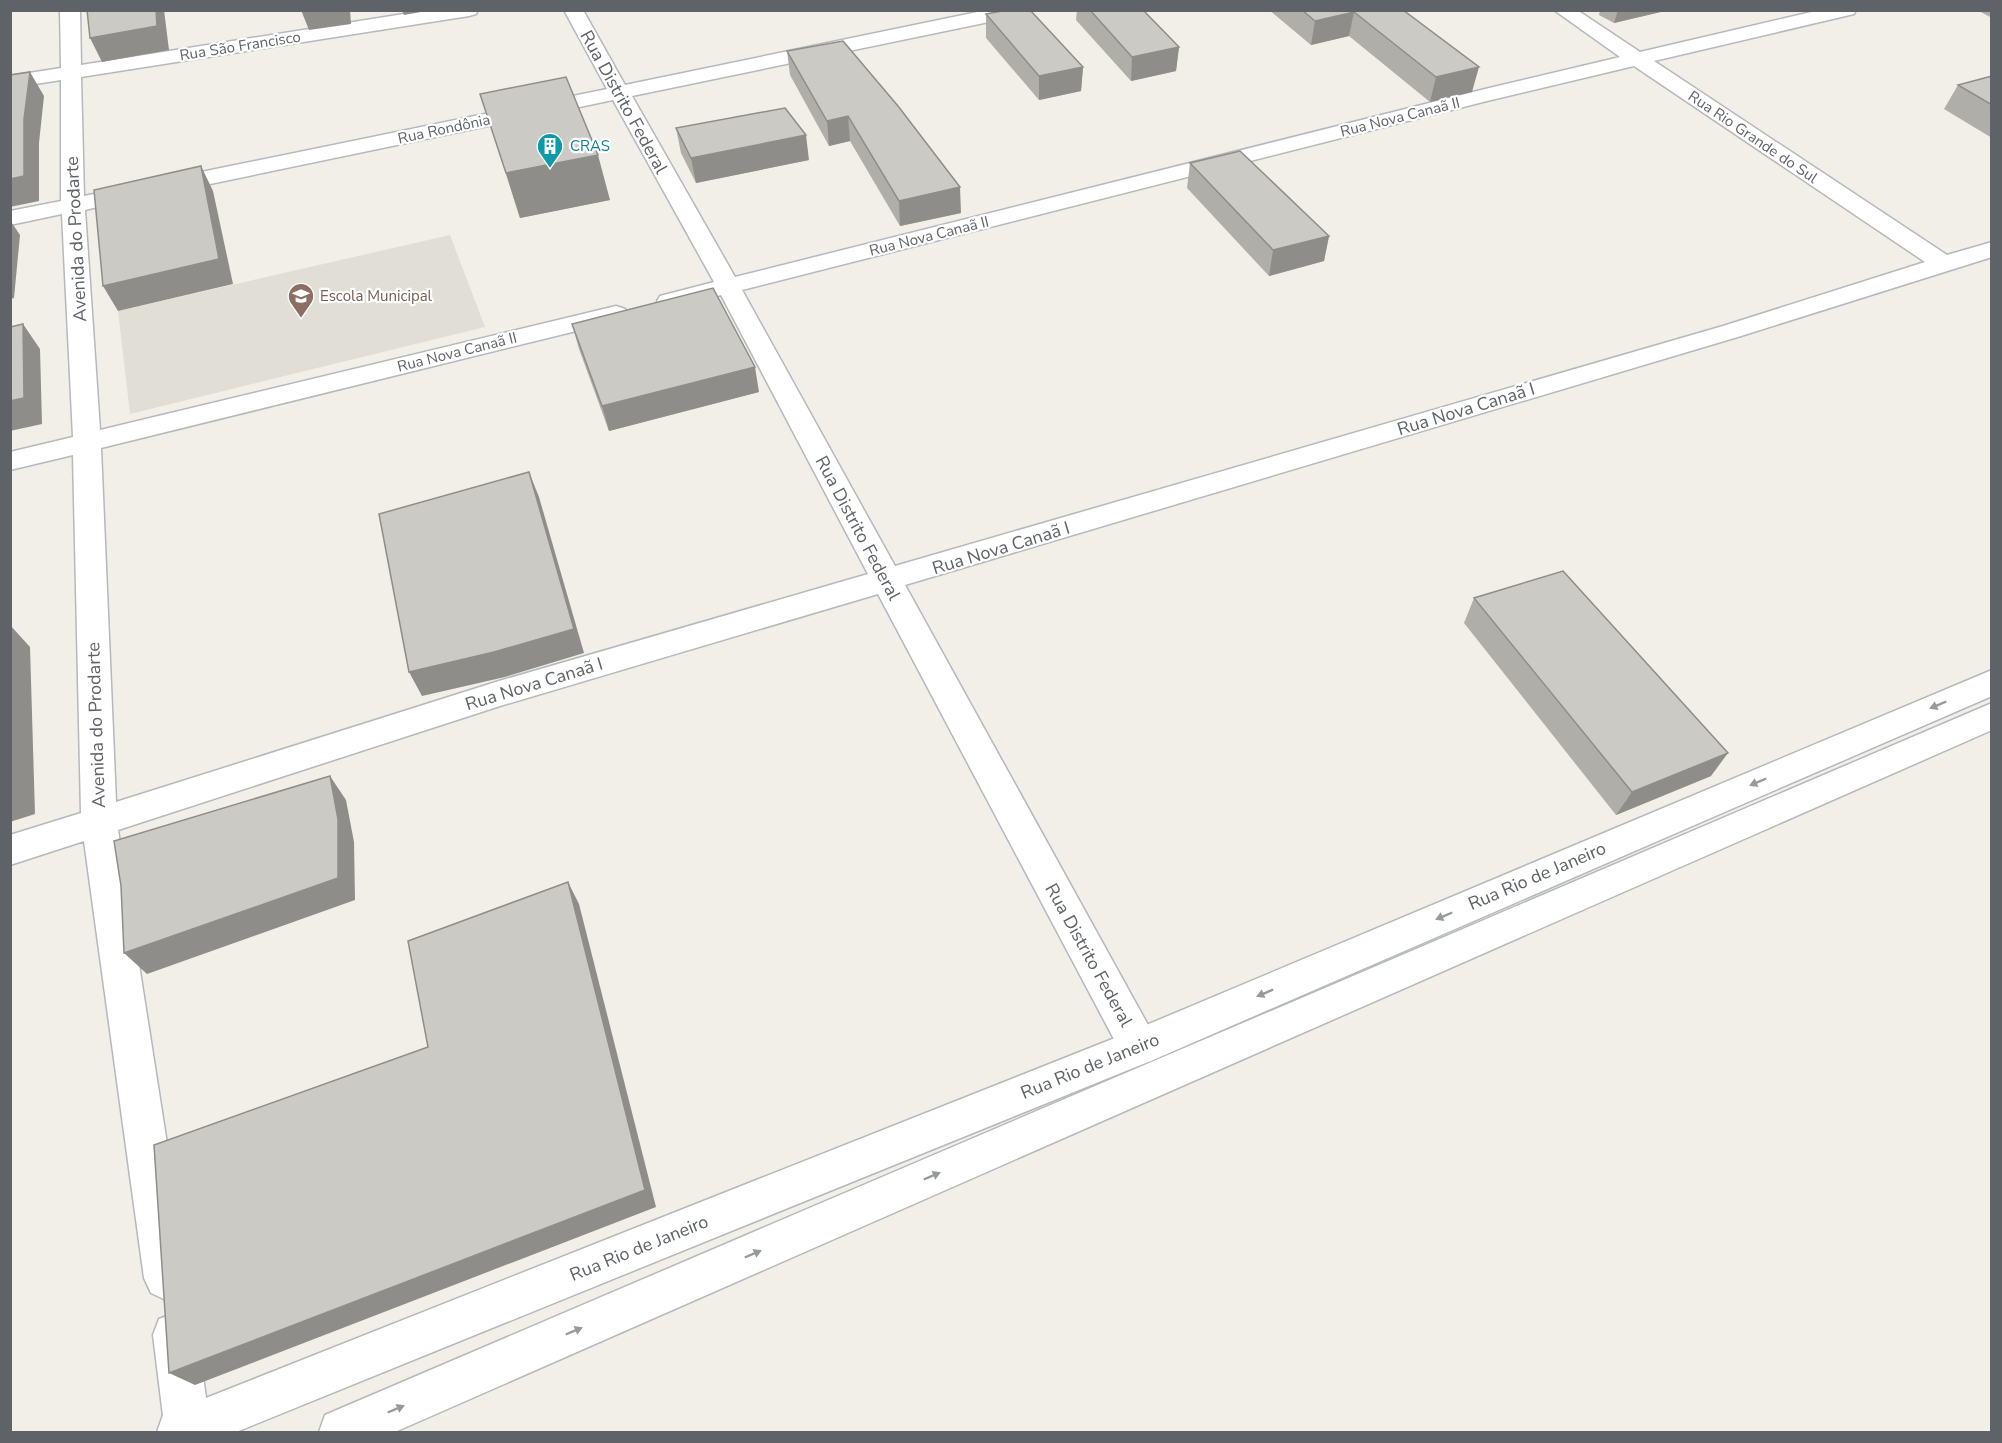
<svg xmlns="http://www.w3.org/2000/svg" width="2002" height="1443" viewBox="0 0 2002 1443" font-family="'Nunito Sans',sans-serif">
	<style>
		.education { fill: #e1ded6 }
		.lines { fill: none; stroke-linecap: round; stroke-linejoin: round }
		.minor-casing { stroke: #b5b8bc; stroke-width: 3 }
		.tertiary-casing { stroke: #b5b8bc; stroke-width: 3 }
		.minor { fill: #fff; fill-rule: evenodd }
		.tertiary { fill: #fff; fill-rule: evenodd }
		.wall { fill: #afaea9 }
		.shaded-wall { fill: #8f8d8a }
		.building { fill: #cccac5; stroke: #8f8d8a; stroke-width: 1.5 }
		.oneway { fill: #979a9d }
		.labels { text-anchor: middle; dominant-baseline: central; stroke-width: 4.5; stroke-linejoin: round; paint-order: stroke }
		.far-street-label { font-size: 15px; fill: #5f6368; stroke: #fff }
		.far-culture-label { font-size: 15px; fill: #0d838f; stroke: #fff; text-anchor: start }
		.far-education-label { font-size: 15px; fill: #785e54; stroke: #fff; text-anchor: start }
		.street-label { font-size: 18px; fill: #5f6368; stroke: #fff }
	</style>
	<rect width="100%" height="100%" fill="#f1efe8"/>
	<!-- education -->
	<polygon class="education" points="450,235 485,327 130,414 118,311"/>
	<g class="lines">
		<!-- minor casing -->
		<g class="minor-casing">
			<g id="minor">
				<path d="M60,10H80L81,65L429,10H478L476,14L469,16L81,77L84,196L94,194L102,196L105,201L102,206L85,210L100,430L616,306L625,309L629,314L625,319L101,448L116,802L499,681L868,574L721,295L669,308L660,306L657,301L660,296L714,282L613,100L162,194L154,192L151,187L154,182L162,180L607,89L564,10H583L625,85L987,10H1027L1025,14L1018,16L632,96L735,277L1485,89L1620,57L1554,10H1577L1640,52L1820,10H1856L1854,14L1654,61L1947,255L1992,242V257L1741,336L905,585L1153,1034L1159,1047L1153,1060L1139,1065L1125,1060L878,594L500,706L118,830L188,1278L181,1293L166,1300L151,1293L144,1278L84,841L10,865V835L81,813L73,455L10,470V452L73,437L62,214L10,225V211L61,201V80L10,88V76L61,68ZM1634,66L1925,262L1723,326L895,566L742,290L1487,101Z"/>
				<polygon points="175,1313 191,1319 197,1335 211,1432 165,1432 153,1335 159,1319"/>
			</g>
		</g>
		<!-- tertiary casing -->
		<g class="tertiary-casing">
			<g id="tertiary">
				<polygon points="1992,670 1992,696 1153,1060 236,1432 157,1432 163,1415 1125,1034"/>
				<polygon points="1992,703 1992,730 395,1432 319,1432 325,1415"/>
			</g>
		</g>
		<!-- minor -->
		<use href="#minor" class="minor"/>
		<!-- tertiary -->
		<use href="#tertiary" class="tertiary"/>
	</g>
	<!-- wall -->
	<g class="wall">
		<polygon points="1077,10 1143,10 1179,47 1176,71 1131,81 1076,20"/>
		<polygon points="1269,10 1403,10 1472,92 1430,102 1349,36 1311,45"/>
		<polygon points="1600,10 1669,10 1614,23 1599,15"/>
		<polygon points="1977,10 1992,10 1992,18"/>
		<polygon points="986,14 1083,67 1081,91 1039,100 986,38"/>
		<polygon points="787,51 961,213 900,226 850,141 829,146 790,75"/>
		<polygon points="1992,76 1992,138 1944,109 1958,85"/>
		<polygon points="480,94 610,200 520,218"/>
		<polygon points="676,128 809,160 696,183 681,153"/>
		<polygon points="1190,163 1329,236 1324,261 1269,276 1187,188"/>
		<polygon points="572,324 759,392 609,431 579,349"/>
		<polygon points="1474,598 1711,776 1616,815 1464,623"/>
	</g>
	<!-- shaded-wall -->
	<g class="shaded-wall">
		<polygon points="156,10 164,10 169,50 102,62 90,38"/>
		<polygon points="301,10 350,10 351,24 309,30"/>
		<polygon points="402,10 432,10 404,15"/>
		<polygon points="1618,10 1669,10 1614,23"/>
		<polygon points="1354,12 1349,36 1311,45 1315,21"/>
		<polygon points="1179,47 1176,71 1131,81 1132,57"/>
		<polygon points="1083,67 1081,91 1039,100 1039,76"/>
		<polygon points="1479,67 1472,92 1430,102 1436,77"/>
		<polygon points="30,72 44,96 39,143 39,201 10,207 10,179 24,119"/>
		<polygon points="848,116 850,141 829,146 827,121"/>
		<polygon points="806,135 809,160 696,183 691,158"/>
		<polygon points="598,155 610,200 520,218 506,173"/>
		<polygon points="201,166 213,191 233,284 118,311 103,286"/>
		<polygon points="960,187 961,213 900,226 899,201"/>
		<polygon points="10,220 20,235 14,298 10,299"/>
		<polygon points="1329,236 1324,261 1269,276 1273,250"/>
		<polygon points="23,324 40,349 42,424 10,431 10,401"/>
		<polygon points="755,367 759,392 609,431 602,406"/>
		<polygon points="529,472 539,497 584,653 505,677 422,696 409,672"/>
		<polygon points="10,625 30,647 35,814 10,822"/>
		<polygon points="1728,753 1711,776 1616,815 1632,792"/>
		<polygon points="330,776 346,800 354,842 355,900 147,974 124,953"/>
		<polygon points="568,882 579,904 656,1207 195,1385 169,1373"/>
	</g>
	<!-- building -->
	<g class="building">
		<polygon points="87,10 156,10 157,26 90,38"/>
		<polygon points="1007,10 1030,10 1083,67 1039,76 986,14"/>
		<polygon points="1090,10 1143,10 1179,47 1132,57"/>
		<polygon points="1302,10 1403,10 1479,67 1436,77 1354,12 1315,21"/>
		<polygon points="843,41 898,106 960,187 899,201 848,116 827,121 787,51"/>
		<polygon points="30,72 24,119 24,176 10,179 10,75"/>
		<polygon points="1992,76 1992,105 1958,85"/>
		<polygon points="566,77 598,155 506,173 480,94"/>
		<polygon points="785,108 806,135 691,158 676,128"/>
		<polygon points="1240,151 1329,236 1273,250 1190,163"/>
		<polygon points="201,166 219,259 103,286 94,190"/>
		<polygon points="713,288 755,367 602,406 572,324"/>
		<polygon points="23,324 24,398 10,401 10,327"/>
		<polygon points="529,472 574,629 494,652 409,672 379,514"/>
		<polygon points="1563,571 1728,753 1632,792 1474,598"/>
		<polygon points="10,744 11,791 10,791"/>
		<polygon points="330,776 338,819 338,878 124,953 121,886 114,841"/>
		<polygon points="568,882 645,1190 169,1373 154,1145 428,1047 408,941"/>
	</g>
	<!-- one-way arrows -->
	<defs><path id="oneway-solid" d="M-6-.8H1V-3.2L6.5 0L1 3.2V.8H-6Z" transform="scale(1.5)"/></defs>
	<g class="oneway">
		<use href="#oneway-solid" transform="translate(1938 705) rotate(157)"/>
		<use href="#oneway-solid" transform="translate(1758 782) rotate(157)"/>
		<use href="#oneway-solid" transform="translate(1444 916) rotate(157)"/>
		<use href="#oneway-solid" transform="translate(1265 993) rotate(157)"/>
		<use href="#oneway-solid" transform="translate(932 1176) rotate(-23)"/>
		<use href="#oneway-solid" transform="translate(753 1254) rotate(-23)"/>
		<use href="#oneway-solid" transform="translate(574 1331) rotate(-23)"/>
		<use href="#oneway-solid" transform="translate(396 1409) rotate(-23)"/>
	</g>
	<!-- icons -->
	<defs>
		<g id="building-pin" transform="scale(1.35)"><path d="M0 17L-7.5 6A9.5 9.5 0 1 1 7.5 6Z" fill="#0f9aa8" stroke="#fff"/><path d="M-4-6H4V6H1V3H-1V6H-4ZM-2.5-4.3h1.7v1.8h-1.7ZM.8-4.3h1.7v1.8H.8ZM-2.5-1h1.7V.8h-1.7ZM.8-1h1.7V.8H.8Z" fill="#fff"/></g>
		<g id="school-pin" transform="scale(1.35)"><path d="M0 17L-7.5 6A9.5 9.5 0 1 1 7.5 6Z" fill="#8d6e63" stroke="#fff"/><path d="M0-5L7-2L0 1L-7-2ZM-4 1L0 2.5L4 1V4Q0 6-4 4Z" fill="#fff"/></g>
	</defs>
	<g fill-rule="evenodd">
		<use href="#building-pin" x="550" y="146"/>
		<use href="#school-pin" x="301" y="296"/>
	</g>
	<g class="labels">
		<!-- far-street labels -->
		<g class="far-street-label">
			<text transform="translate(240 46) rotate(-9)">Rua São Francisco</text>
			<text transform="translate(1400 117) rotate(-14)">Rua Nova Canaã II</text>
			<text transform="translate(444 129) rotate(-12)">Rua Rondônia</text>
			<text transform="translate(1753 137) rotate(34)">Rua Rio Grande do Sul</text>
			<text transform="translate(929 236) rotate(-14)">Rua Nova Canaã II</text>
			<text transform="translate(457 352) rotate(-14)">Rua Nova Canaã II</text>
		</g>
		<!-- far-culture labels -->
		<g class="far-culture-label">
			<text x="570" y="146">CRAS</text>
		</g>
		<!-- far-education labels -->
		<g class="far-education-label">
			<text x="320" y="296">Escola Municipal</text>
		</g>
		<!-- street labels -->
		<g class="street-label">
			<text transform="translate(624 102) rotate(61)">Rua Distrito Federal</text>
			<text transform="translate(76 239) rotate(-93)">Avenida do Prodarte</text>
			<text transform="translate(1466 409) rotate(-17)">Rua Nova Canaã I</text>
			<text transform="translate(858 528) rotate(62)">Rua Distrito Federal</text>
			<text transform="translate(1001 548) rotate(-17)">Rua Nova Canaã I</text>
			<text transform="translate(534 684) rotate(-17)">Rua Nova Canaã I</text>
			<text transform="translate(96 725) rotate(-92)">Avenida do Prodarte</text>
			<text transform="translate(1537 876) rotate(-23)">Rua Rio de Janeiro</text>
			<text transform="translate(1089 955) rotate(61)">Rua Distrito Federal</text>
			<text transform="translate(1090 1066) rotate(-22)">Rua Rio de Janeiro</text>
			<text transform="translate(639 1248) rotate(-22)">Rua Rio de Janeiro</text>
		</g>
	</g>
	<!-- border -->
	<rect width="2002" height="1443" fill="none" stroke="#5f6368" stroke-width="24"/>
</svg>
